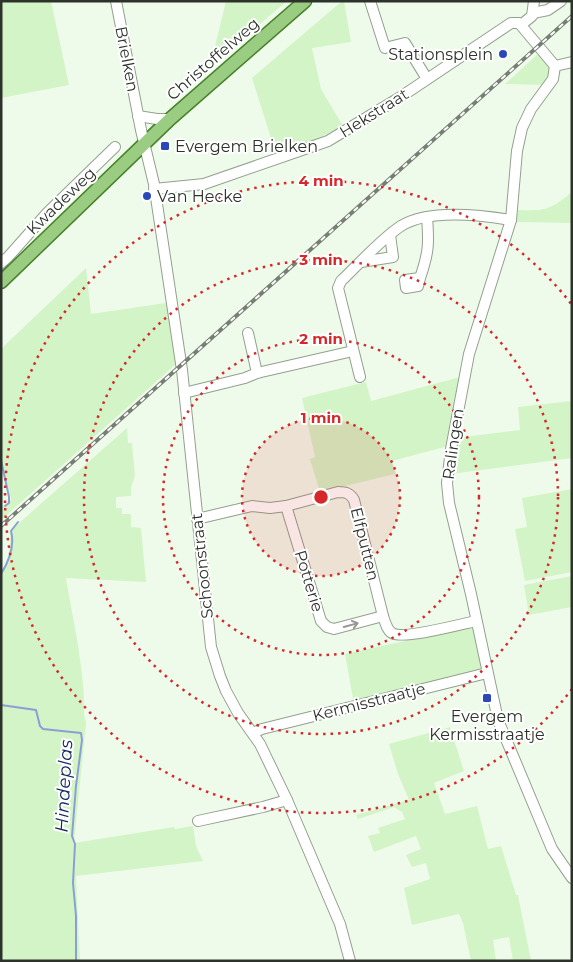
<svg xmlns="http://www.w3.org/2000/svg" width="573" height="962" viewBox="0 0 573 962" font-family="Montserrat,sans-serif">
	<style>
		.green { fill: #d3f4c7 }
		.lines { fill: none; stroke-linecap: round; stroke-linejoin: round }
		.stream { stroke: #8aa0d4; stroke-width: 2 }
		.minor-casing { stroke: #949f90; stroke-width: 12 }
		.major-casing { stroke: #48812c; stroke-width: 15 }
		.minor { stroke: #fff; stroke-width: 10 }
		.major { stroke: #9acd81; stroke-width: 12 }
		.rail-casing { stroke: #777f74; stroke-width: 4 }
		.rail { stroke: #fff; stroke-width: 2; stroke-dasharray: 5.5; stroke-linecap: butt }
		.oneway { stroke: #969895 }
		.ring { fill: none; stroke: #d62828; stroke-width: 2.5; stroke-dasharray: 2.5 5 }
		.poi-dot { fill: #2949b8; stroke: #fff; stroke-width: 2 }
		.labels { text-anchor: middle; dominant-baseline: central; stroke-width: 4; stroke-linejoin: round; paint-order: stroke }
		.poi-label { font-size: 16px; fill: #2d322b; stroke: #fff; text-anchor: start }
		.street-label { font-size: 16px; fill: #2d322b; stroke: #fff }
		.water-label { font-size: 18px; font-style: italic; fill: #142663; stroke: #fff }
		.centre { fill: #d62828; stroke: #fff; stroke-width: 2.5 }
		.ring-label { font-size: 15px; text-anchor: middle; font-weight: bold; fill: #d62828; stroke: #fff; stroke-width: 4; stroke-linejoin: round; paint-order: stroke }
	</style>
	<rect width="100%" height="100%" fill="#effbea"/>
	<!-- green -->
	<g class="green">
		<polygon points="1,1 51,1 69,85 1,98"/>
		<polygon points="226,1 287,1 210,67"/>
		<polygon points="342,1 344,1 351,42 312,48 321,89 343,126 311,142 276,154 252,78"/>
		<polygon points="539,53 547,61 553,73 545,85 505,84"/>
		<path d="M572,192V223L516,222L518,210C546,211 550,210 572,192Z"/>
		<polygon points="86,268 91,314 166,303 176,364 1,520 1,509 11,499 1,464 1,349"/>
		<polygon points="460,377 448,446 392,461 395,474 320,492 310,459 315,457 302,398 366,382 371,401"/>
		<polygon points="572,401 572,458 451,474 456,438 520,430 518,407"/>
		<path d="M127,428L128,443H132L135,476L131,487V496L116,497V508H122V514H131V527L141,528L146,582L66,578C72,614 80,649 83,685C85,698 82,710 86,723L74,843L174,827L175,829L193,826L196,846L203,861L76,876L80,961H1V573C9,559 11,546 10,531Z"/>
		<polygon points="572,489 572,572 525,581 515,529 527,527 522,498"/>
		<polygon points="572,576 572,607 529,615 524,585"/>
		<polygon points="474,626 482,670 354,704 345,654"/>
		<polygon points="450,727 464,771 434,783 445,814 477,806 488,849 501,846 516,895 518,895 531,961 513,961 509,937 493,940 496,961 471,961 463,923 459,914 412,925 404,888 430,879 426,863 412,867 406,855 421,849 416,836 374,852 368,836 380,833 378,828 405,819 402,812 394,807 358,819 356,815 409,800 398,774 389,744"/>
	</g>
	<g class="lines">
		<!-- stream -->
		<g class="stream">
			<polyline points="1,271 8,266 6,264"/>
			<polyline points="1,460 9,497 9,503 5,506"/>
			<path d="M1,574C9,561 15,546 11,531L18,522"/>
			<polyline points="1,705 36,710 40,726 43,729 81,733 82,740 76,786 72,836 75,844 73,883 76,916 76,961"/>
		</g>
		<!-- minor casing -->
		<g class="minor-casing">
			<g id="minor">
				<polyline points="116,1 141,130 154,184 182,370 211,647 220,676 226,691 238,713 260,744 287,800 340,924 350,961"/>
				<polyline points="370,1 385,48 405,43 427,79"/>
				<polyline points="533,13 548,10 561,1"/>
				<polyline points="521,25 532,16 534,1"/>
				<polyline points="555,66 553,79 531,109 522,128 517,151 511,220 469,354 451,449 447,483 449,503 471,594 498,720 552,849 572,878"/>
				<polyline points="555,66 572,62"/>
				<polyline points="138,116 157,119 170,119"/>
				<polyline points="154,189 204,184 328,141 399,98 511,23 519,23 555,66"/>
				<polyline points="361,262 393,257 390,235"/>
				<polyline points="1,263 8,257 48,212 115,147"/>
				<path d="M420,278L418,286L406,288L405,280L420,278C429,252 429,243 427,217"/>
				<polyline points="248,333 257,373"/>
				<path d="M360,377L338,288L341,281C359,264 381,239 401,226C428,209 481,215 511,220"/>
				<polyline points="184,393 245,378 257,373 353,351"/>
				<polyline points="286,506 321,621 327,627 334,629 383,616"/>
				<path d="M197,519L252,506L270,508L286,506L338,492C346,492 350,493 354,500L383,616C385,622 387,630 392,633C402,640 462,624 476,621"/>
				<polyline points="253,733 262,729 487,673"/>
				<polyline points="198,821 263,807 287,800"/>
			</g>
		</g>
		<!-- major casing -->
		<g class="major-casing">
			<polyline id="major" points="1,282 170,119 305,1"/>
		</g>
		<!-- minor -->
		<use href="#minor" class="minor"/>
		<!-- major -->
		<use href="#major" class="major"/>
		<!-- rail casing -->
		<g class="rail-casing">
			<polyline id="rail" points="1,526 572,16"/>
		</g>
		<!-- rail -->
		<use href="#rail" class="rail"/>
	</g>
	<!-- one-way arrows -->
	<defs><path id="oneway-shaft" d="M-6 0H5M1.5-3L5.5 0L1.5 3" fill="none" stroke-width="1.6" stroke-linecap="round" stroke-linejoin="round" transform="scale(1.25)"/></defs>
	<use class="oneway" href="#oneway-shaft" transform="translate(351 625) rotate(-15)"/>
	<!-- distance rings -->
	<circle cx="321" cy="497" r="79" fill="#d62828" fill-opacity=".12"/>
	<g class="ring">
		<circle cx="321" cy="497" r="79"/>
		<circle cx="321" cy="497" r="158"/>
		<circle cx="321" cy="497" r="237"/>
		<path d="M572 689A316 316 0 1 1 572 305"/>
	</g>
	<!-- markers -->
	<g class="poi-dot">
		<circle cx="503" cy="54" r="5"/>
		<rect x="160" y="141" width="10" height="10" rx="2.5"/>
		<circle cx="147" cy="196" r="5"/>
		<rect x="482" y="693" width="10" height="10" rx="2.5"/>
	</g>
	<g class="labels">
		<!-- poi labels -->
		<g class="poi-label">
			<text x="493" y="54" text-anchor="end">Stationsplein</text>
			<text x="175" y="146">Evergem Brielken</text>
			<text x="157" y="196">Van Hecke</text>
			<text x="487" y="716" text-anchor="middle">Evergem<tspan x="487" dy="18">Kermisstraatje</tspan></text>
		</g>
		<!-- street labels -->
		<g class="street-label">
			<text transform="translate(127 59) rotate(79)">Brielken</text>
			<text transform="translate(213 59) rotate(-41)">Christoffelweg</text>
			<text transform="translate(374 113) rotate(-32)">Hekstraat</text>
			<text transform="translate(61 201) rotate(-44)">Kwadeweg</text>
			<text transform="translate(453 444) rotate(-82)">Ralingen</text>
			<text transform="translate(365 544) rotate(76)">Elfputten</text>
			<text transform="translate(202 566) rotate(-96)">Schoonstraat</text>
			<text transform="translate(309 581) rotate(73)">Potterie</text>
			<text transform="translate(369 702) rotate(-14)">Kermisstraatje</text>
		</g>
		<!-- water labels -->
		<g class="water-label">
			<text transform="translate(64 786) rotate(-87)">Hindeplas</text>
		</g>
	</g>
	<circle cx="321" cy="497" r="8" class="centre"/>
	<g class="ring-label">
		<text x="321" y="186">4 min</text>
		<text x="321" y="265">3 min</text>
		<text x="321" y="344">2 min</text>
		<text x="321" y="423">1 min</text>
	</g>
	<!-- border -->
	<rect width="573" height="962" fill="none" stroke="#2d322b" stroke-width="5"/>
</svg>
